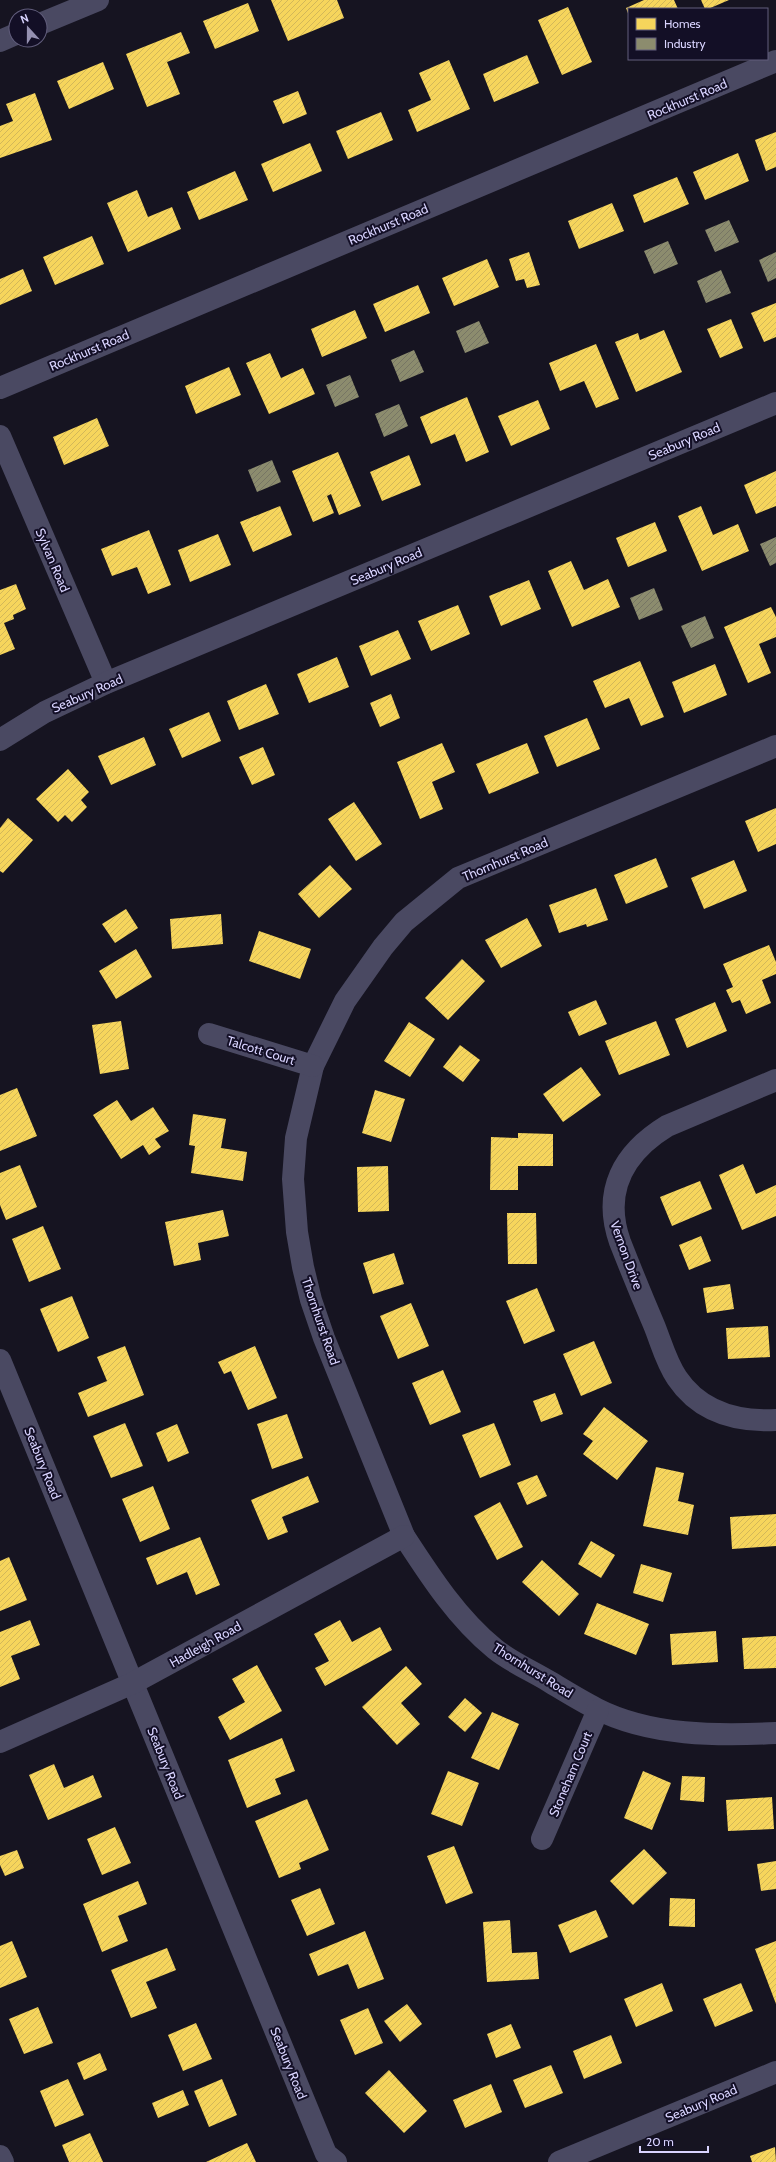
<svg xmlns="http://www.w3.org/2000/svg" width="776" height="2162" viewBox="0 0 776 2162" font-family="Cabin,sans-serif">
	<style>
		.homes { fill: url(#homes-hatch) }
		.industry { fill: url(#industry-hatch) }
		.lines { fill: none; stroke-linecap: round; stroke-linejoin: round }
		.minor { stroke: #4a4962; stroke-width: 22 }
		.labels { text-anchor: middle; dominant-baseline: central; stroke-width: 4; stroke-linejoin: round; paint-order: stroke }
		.street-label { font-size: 13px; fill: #d9d4ff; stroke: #130f26 }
	</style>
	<defs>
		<pattern id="homes-hatch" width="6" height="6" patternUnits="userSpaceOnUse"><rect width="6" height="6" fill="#f6d55c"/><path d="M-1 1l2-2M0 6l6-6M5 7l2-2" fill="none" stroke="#d2b759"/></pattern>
		<pattern id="industry-hatch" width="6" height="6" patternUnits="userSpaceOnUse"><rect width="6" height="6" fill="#8c8c6e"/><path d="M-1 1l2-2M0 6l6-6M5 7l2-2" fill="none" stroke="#767564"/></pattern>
	</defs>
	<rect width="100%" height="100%" fill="#161421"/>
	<!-- homes -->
	<g class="homes">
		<polygon points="271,0 337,0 344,18 288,41"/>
		<polygon points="644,0 674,0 678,9 629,9 629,16 626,8"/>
		<polygon points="701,0 729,0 708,9 705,9"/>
		<polygon points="248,3 259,31 215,49 203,21"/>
		<polygon points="568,7 592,62 562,75 538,20"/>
		<polygon points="181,32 190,53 167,62 180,94 147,107 126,54"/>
		<polygon points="527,55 539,83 494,102 483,74"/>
		<polygon points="449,60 470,109 417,132 408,110 431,100 419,73"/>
		<polygon points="103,62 114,89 69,109 57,81"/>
		<polygon points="298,91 307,114 283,124 273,101"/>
		<polygon points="35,93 52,140 0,158 0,126 13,121 6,104"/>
		<polygon points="381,112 393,140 348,159 336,131"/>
		<polygon points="776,132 776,167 766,171 755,140"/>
		<polygon points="310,143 322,171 273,192 261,164"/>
		<polygon points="738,153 749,181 705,200 693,172"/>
		<polygon points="235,171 248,200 199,220 187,192"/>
		<polygon points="677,177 689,204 644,223 633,195"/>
		<polygon points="137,190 148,217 172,207 181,229 128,252 107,203"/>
		<polygon points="612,203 624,231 579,249 568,221"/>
		<polygon points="92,236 104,264 55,285 43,257"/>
		<polygon points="529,252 540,285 527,288 524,279 516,281 509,259"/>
		<polygon points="487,259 499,287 454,306 442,278"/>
		<polygon points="23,269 32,291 0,305 0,279"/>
		<polygon points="418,285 430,313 385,332 373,304"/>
		<polygon points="776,303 776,337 764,342 751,313"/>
		<polygon points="355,310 367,338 322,357 311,329"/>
		<polygon points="731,319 743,348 720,358 707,329"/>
		<polygon points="664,330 682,372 636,392 615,342 638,333 640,340"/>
		<polygon points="596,344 619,399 596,408 584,381 560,391 549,363"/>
		<polygon points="270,353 281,378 303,368 315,394 269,414 246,363"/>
		<polygon points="229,367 241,395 196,414 185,386"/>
		<polygon points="467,397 489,452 466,462 455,434 431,444 420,417"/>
		<polygon points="538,400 550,429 511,446 498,416"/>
		<polygon points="97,418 109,446 64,465 53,437"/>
		<polygon points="338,452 361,506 339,515 331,494 327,496 334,513 313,522 292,471"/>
		<polygon points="409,455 421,485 382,501 370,472"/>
		<polygon points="776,471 776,506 756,514 744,485"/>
		<polygon points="280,506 292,535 253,552 240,522"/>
		<polygon points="701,506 713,535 738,524 749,551 702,571 678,516"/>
		<polygon points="655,522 667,551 628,567 616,538"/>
		<polygon points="149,530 171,585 148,594 137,567 112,576 101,549"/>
		<polygon points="218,534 231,565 190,582 178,550"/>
		<polygon points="571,561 584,590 608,579 620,607 572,627 548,571"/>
		<polygon points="529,580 541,609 501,626 489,596"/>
		<polygon points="16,584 26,609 13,615 14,619 4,623 15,649 0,655 0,590"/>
		<polygon points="458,605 470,634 431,651 418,621"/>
		<polygon points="771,607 776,617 776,637 759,644 771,673 748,683 724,627"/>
		<polygon points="398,630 411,659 371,676 359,646"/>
		<polygon points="337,657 349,687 309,703 297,674"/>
		<polygon points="640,661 664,717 641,726 629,698 605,708 593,681"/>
		<polygon points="715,664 727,695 684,713 672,682"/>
		<polygon points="266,684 279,714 239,730 227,701"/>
		<polygon points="391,694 400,718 380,727 370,703"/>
		<polygon points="209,712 221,741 182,758 169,729"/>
		<polygon points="587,718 600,749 557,767 544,736"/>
		<polygon points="144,737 156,765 111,785 98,756"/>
		<polygon points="442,743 455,772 432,782 443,809 420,819 397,762"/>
		<polygon points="527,743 539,773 489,794 476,764"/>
		<polygon points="263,747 275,775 252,785 239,757"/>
		<polygon points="68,769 89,792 81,800 87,807 72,822 65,815 58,822 36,799"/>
		<polygon points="354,802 382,844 356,861 328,819"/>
		<polygon points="776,808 776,844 758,852 745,821"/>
		<polygon points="8,818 33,840 3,873 0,871 0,828"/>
		<polygon points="656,858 668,887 626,904 614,875"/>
		<polygon points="734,860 747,891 704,909 691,878"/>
		<polygon points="330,865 352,889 319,918 298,894"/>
		<polygon points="596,888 608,920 587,927 586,924 559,933 549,905"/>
		<polygon points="126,909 138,928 115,943 102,924"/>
		<polygon points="221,914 223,944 172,949 170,919"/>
		<polygon points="527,918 542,946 501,968 485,940"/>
		<polygon points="259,931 311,949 300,979 249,961"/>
		<polygon points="769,945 776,962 776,974 762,980 771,1003 746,1014 740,1000 732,1003 726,990 733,987 723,964"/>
		<polygon points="136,949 152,977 116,999 99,971"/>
		<polygon points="462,959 485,981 448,1020 425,998"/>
		<polygon points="596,1000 607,1024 579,1036 568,1012"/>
		<polygon points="715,1002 727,1031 687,1048 675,1019"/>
		<polygon points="121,1021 129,1069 100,1074 92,1025"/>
		<polygon points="656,1021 670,1055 619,1075 605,1041"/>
		<polygon points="409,1022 435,1039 410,1077 384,1061"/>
		<polygon points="460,1045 480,1060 463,1082 443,1067"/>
		<polygon points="581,1067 601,1095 563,1122 543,1094"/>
		<polygon points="17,1088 37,1136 0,1151 0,1095"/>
		<polygon points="375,1090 405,1099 391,1142 362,1133"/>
		<polygon points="117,1100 131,1121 153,1107 169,1131 155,1139 161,1147 149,1155 143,1145 121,1159 93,1115"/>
		<polygon points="193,1114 226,1119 221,1148 247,1152 243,1181 191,1173 195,1146 189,1145"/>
		<polygon points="518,1133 553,1134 553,1166 518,1166 518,1190 490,1190 491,1137 518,1138"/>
		<polygon points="743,1164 756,1194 776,1185 776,1216 742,1230 719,1175"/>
		<polygon points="20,1165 37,1207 6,1220 0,1205 0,1173"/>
		<polygon points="388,1166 389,1211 358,1212 357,1167"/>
		<polygon points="700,1181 712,1209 672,1226 660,1197"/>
		<polygon points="223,1210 229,1236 198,1243 201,1260 174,1266 165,1222"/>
		<polygon points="507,1213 536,1213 537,1264 508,1264"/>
		<polygon points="43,1226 61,1269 29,1282 12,1239"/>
		<polygon points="701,1236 711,1261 689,1270 679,1245"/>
		<polygon points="394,1253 404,1284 373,1294 363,1263"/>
		<polygon points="730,1284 734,1309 707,1313 703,1288"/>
		<polygon points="537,1288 555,1331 524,1344 506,1301"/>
		<polygon points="72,1296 89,1338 58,1352 40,1309"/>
		<polygon points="411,1303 429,1346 398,1359 380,1316"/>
		<polygon points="768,1326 770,1357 728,1359 726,1328"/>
		<polygon points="594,1341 612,1383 581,1396 563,1354"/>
		<polygon points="125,1346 144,1395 88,1417 78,1393 107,1381 97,1357"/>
		<polygon points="255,1346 277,1398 248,1410 231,1371 224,1374 218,1362"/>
		<polygon points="443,1370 461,1412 430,1425 412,1383"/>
		<polygon points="555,1393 563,1414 541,1422 533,1401"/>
		<polygon points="604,1407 648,1441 617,1480 583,1454 593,1441 583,1434"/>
		<polygon points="287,1414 303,1458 272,1469 257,1424"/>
		<polygon points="125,1423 143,1466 111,1478 93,1436"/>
		<polygon points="494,1423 511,1465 480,1478 462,1435"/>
		<polygon points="177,1424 189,1453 168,1462 156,1433"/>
		<polygon points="656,1467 684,1473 678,1501 694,1505 688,1535 643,1526"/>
		<polygon points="537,1475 547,1496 527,1505 517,1483"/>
		<polygon points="308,1476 319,1502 282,1517 288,1532 268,1540 251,1500"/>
		<polygon points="153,1486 170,1529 140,1542 122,1499"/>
		<polygon points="500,1502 523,1547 497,1560 474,1516"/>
		<polygon points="776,1514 776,1546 732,1549 730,1517"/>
		<polygon points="200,1537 220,1585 196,1595 187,1572 157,1585 146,1558"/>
		<polygon points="591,1541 615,1555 601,1578 578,1564"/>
		<polygon points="9,1557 27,1600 0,1611 0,1561"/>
		<polygon points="542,1560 579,1594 559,1616 522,1582"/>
		<polygon points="641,1564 672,1573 663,1602 633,1593"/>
		<polygon points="597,1603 649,1624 636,1655 584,1634"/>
		<polygon points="30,1620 40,1645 11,1656 20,1679 0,1687 0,1632"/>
		<polygon points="340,1620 352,1642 380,1627 392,1650 325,1686 315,1668 329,1661 314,1634"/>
		<polygon points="716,1631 718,1662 672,1665 670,1634"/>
		<polygon points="776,1636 776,1668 744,1669 742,1638"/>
		<polygon points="257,1665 282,1711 230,1740 218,1717 245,1702 232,1679"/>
		<polygon points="406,1666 422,1684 401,1703 420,1724 397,1745 362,1707"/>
		<polygon points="465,1698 482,1713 465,1732 448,1717"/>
		<polygon points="492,1712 519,1724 499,1770 471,1758"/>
		<polygon points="282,1738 295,1771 275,1779 281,1794 247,1808 228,1760"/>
		<polygon points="54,1764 64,1788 93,1775 102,1797 48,1820 29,1775"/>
		<polygon points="448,1771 479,1783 462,1826 431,1814"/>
		<polygon points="643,1771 671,1783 652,1830 624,1818"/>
		<polygon points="682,1776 705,1777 704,1802 680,1800"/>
		<polygon points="772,1797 774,1829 728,1831 726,1800"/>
		<polygon points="307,1799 329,1850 299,1863 301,1869 279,1878 255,1821"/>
		<polygon points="115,1827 131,1863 102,1875 87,1839"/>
		<polygon points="454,1846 473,1893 446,1904 427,1856"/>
		<polygon points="644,1849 667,1873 633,1905 610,1881"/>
		<polygon points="17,1850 24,1868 5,1876 0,1865 0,1856"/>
		<polygon points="776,1861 776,1889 761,1891 757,1864"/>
		<polygon points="138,1881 147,1904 118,1916 128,1941 102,1952 83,1904"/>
		<polygon points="320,1888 335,1924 307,1936 291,1900"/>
		<polygon points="670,1898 695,1899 695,1927 669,1926"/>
		<polygon points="596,1910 608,1937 570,1953 558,1925"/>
		<polygon points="510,1920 512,1953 537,1952 539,1979 487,1982 483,1922"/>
		<polygon points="365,1931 384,1979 358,1989 348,1964 318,1976 309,1954"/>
		<polygon points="12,1941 27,1977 0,1988 0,1946"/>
		<polygon points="776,1941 776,2004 755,1949"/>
		<polygon points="167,1948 176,1970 146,1982 157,2008 131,2018 111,1970"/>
		<polygon points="662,1983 673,2011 636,2027 624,1999"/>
		<polygon points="741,1983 753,2011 715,2027 703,1999"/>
		<polygon points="407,2004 422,2024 400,2042 384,2021"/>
		<polygon points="38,2007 53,2043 24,2054 9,2019"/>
		<polygon points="368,2008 383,2043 355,2055 340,2020"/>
		<polygon points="196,2023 212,2059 183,2071 168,2035"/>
		<polygon points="511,2024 521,2048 496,2058 487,2034"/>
		<polygon points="611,2035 622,2063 584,2079 573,2051"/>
		<polygon points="100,2053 107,2070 84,2080 77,2063"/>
		<polygon points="551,2065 563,2093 525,2108 513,2080"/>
		<polygon points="389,2070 427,2111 404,2133 365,2093"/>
		<polygon points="68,2079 84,2115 55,2127 40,2091"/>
		<polygon points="222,2079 237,2115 209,2127 194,2091"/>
		<polygon points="491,2084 502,2112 465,2128 453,2100"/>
		<polygon points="183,2090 189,2105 158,2118 152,2103"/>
		<polygon points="90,2133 103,2162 69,2162 62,2145"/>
		<polygon points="247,2143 256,2162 206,2162"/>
		<polygon points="775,2147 776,2162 752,2162 750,2156"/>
	</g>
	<!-- industry -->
	<g class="industry">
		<polygon points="729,220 739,242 715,252 705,230"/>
		<polygon points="668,241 678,264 654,274 644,251"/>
		<polygon points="776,252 776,278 768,282 759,260"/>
		<polygon points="721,270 731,293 706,303 697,281"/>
		<polygon points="479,321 489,343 465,353 456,331"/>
		<polygon points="414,350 424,372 400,382 391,360"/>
		<polygon points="350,375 359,397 335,407 326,385"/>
		<polygon points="399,404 408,426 384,437 375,414"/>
		<polygon points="272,460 281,482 257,492 248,470"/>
		<polygon points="776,537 776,563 770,566 760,544"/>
		<polygon points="654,588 663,610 639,620 630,598"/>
		<polygon points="705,616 714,638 691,648 681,626"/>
	</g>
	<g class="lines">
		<!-- minor -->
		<g class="minor">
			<polyline points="40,24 98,0"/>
			<polyline points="0,41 16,34"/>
			<polyline points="0,388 776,61"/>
			<polyline points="0,436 106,683"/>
			<polyline points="0,740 45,712 106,683 776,403"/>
			<path d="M776,746L458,878L404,922L383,947L345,1001L313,1066L296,1138L293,1179L297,1232L303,1267L311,1300L324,1338L404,1536C430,1576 457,1618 495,1649C511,1662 532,1671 550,1682C565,1691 581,1701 597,1709C650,1736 718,1736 776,1733"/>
			<polyline points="209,1034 313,1066"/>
			<path d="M776,1080L667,1126C623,1153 602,1191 620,1242C631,1270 642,1297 654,1325C661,1342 666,1362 677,1378C700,1412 737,1422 776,1420"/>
			<polyline points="0,1360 326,2154 336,2162"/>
			<polyline points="0,1742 133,1683 404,1536"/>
			<polyline points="542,1839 598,1710"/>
			<polyline points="0,2156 3,2162"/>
			<polyline points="559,2162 776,2072"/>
		</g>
	</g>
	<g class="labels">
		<!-- street labels -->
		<g class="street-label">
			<text transform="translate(687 99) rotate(-23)">Rockhurst Road</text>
			<text transform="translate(388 224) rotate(-23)">Rockhurst Road</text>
			<text transform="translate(89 350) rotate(-23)">Rockhurst Road</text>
			<text transform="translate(684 441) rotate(-23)">Seabury Road</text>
			<text transform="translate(53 560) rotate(67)">Sylvan Road</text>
			<text transform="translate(386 566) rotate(-23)">Seabury Road</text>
			<text transform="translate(87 693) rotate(-24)">Seabury Road</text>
			<text transform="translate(505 859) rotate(-23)">Thornhurst Road</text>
			<text transform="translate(261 1050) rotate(17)">Talcott Court</text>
			<text transform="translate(627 1255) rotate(70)">Vernon Drive</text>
			<text transform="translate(321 1321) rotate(71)">Thornhurst Road</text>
			<text transform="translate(43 1463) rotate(68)">Seabury Road</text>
			<text transform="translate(205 1644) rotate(-29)">Hadleigh Road</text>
			<text transform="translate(533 1670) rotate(32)">Thornhurst Road</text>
			<text transform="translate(166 1763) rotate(68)">Seabury Road</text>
			<text transform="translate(570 1774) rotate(-67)">Stoneham Court</text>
			<text transform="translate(289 2063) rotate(68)">Seabury Road</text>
			<text transform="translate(701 2103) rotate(-23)">Seabury Road</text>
		</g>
	</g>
	<!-- legend -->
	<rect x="628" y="8" width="140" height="52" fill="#130f26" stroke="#625e7d"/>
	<rect x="636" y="18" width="20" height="12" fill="#f6d55c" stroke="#625e7d"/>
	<text x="664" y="28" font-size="12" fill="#d9d4ff">Homes</text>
	<rect x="636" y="38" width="20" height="12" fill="#8c8c6e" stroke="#625e7d"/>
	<text x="664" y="48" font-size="12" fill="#d9d4ff">Industry</text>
	<!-- north arrow -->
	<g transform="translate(28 28) rotate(339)"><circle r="19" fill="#130f26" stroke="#625e7d"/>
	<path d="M0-3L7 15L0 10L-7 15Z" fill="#9591b1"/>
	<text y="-6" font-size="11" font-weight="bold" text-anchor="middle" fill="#d9d4ff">N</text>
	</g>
	<!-- scale -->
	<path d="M640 2146v6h68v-6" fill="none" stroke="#d9d4ff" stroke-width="2"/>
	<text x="646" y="2146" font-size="12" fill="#d9d4ff" stroke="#130f26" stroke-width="3" paint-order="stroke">20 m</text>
</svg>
